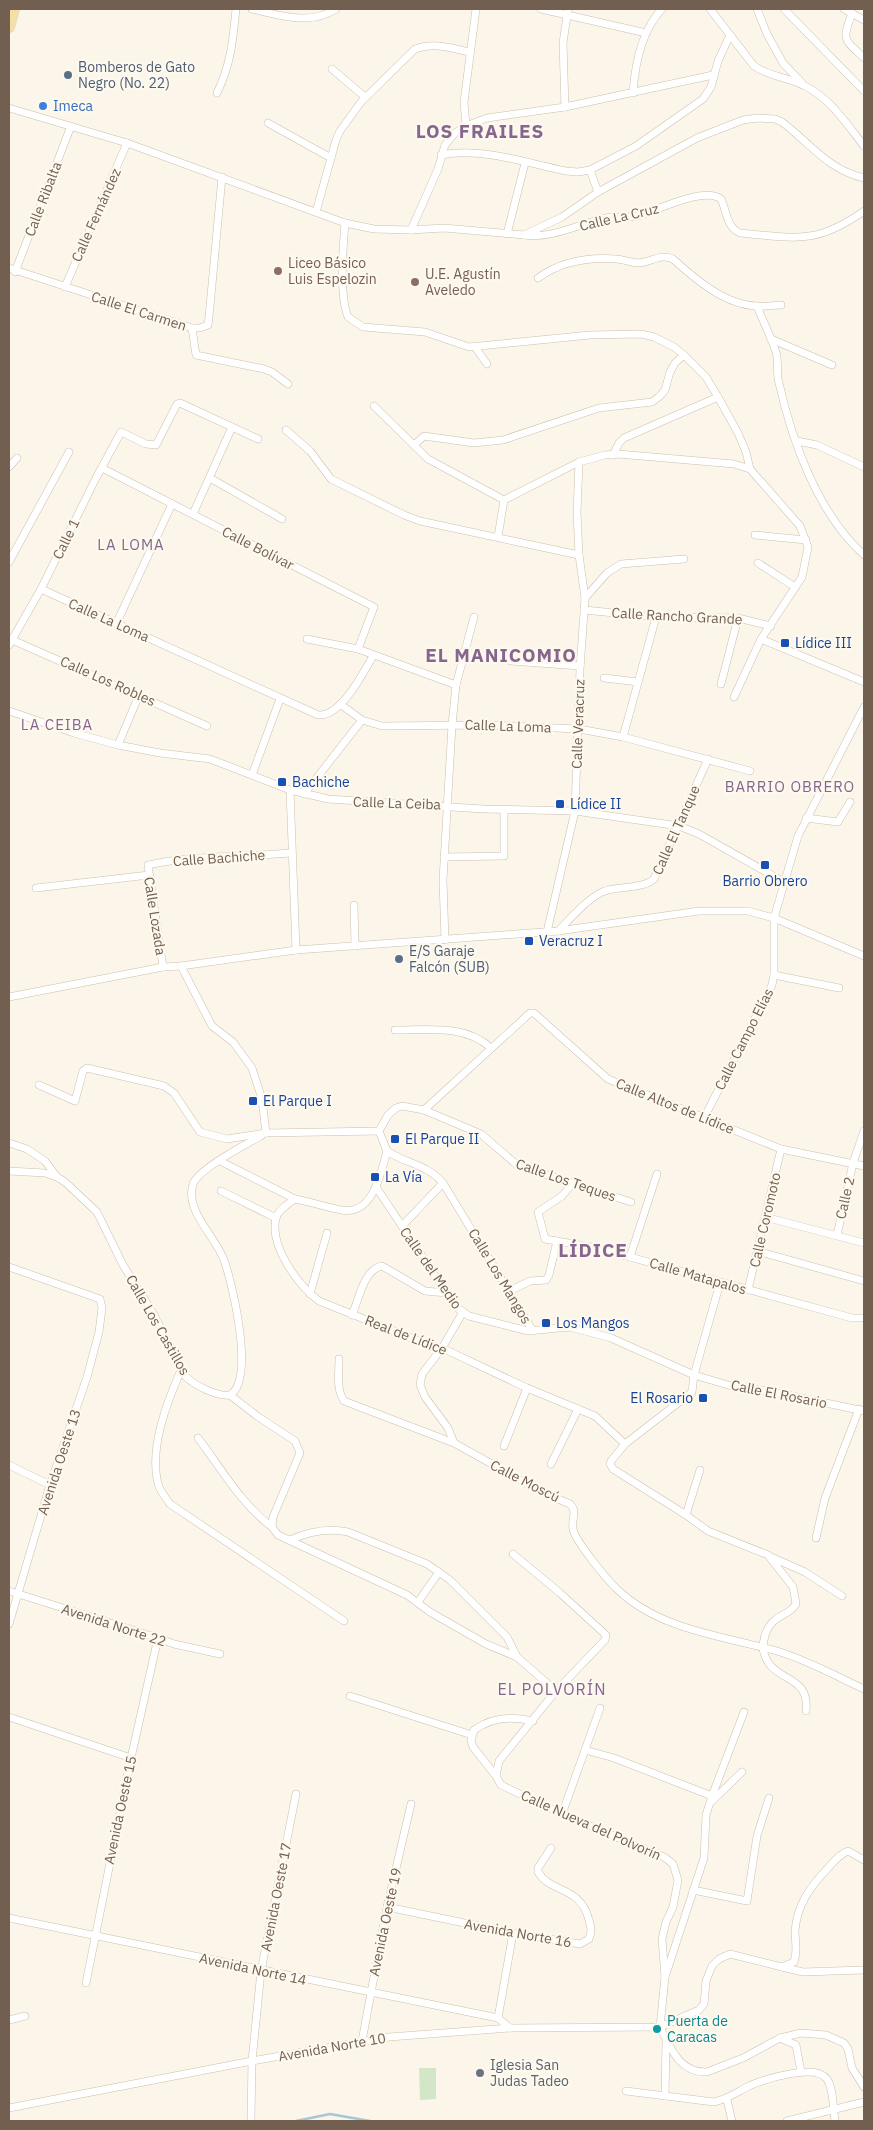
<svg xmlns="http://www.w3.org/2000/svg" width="873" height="2130" viewBox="0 0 873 2130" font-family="'IBM Plex Sans',sans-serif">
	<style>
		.green { fill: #d1e7c8 }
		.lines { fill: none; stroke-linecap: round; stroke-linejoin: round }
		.stream { stroke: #a6c7d4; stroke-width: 2.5 }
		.street-casing { stroke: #ccbfaf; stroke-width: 8 }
		.primary-casing { stroke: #dbd5d1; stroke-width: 12 }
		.street { stroke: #fff; stroke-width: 7 }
		.primary { stroke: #f3dfa7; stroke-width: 11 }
		.service-dot { fill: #5c6f8a; stroke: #fdf9ef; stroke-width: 2 }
		.shop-dot { fill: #3f7fe0; stroke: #fdf9ef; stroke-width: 2 }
		.education-dot { fill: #8d6e63; stroke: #fdf9ef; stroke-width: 2 }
		.transit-dot { fill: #1a4fb4; stroke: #fdf9ef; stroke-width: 2 }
		.culture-dot { fill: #0f9aa8; stroke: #fdf9ef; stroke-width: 2 }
		.worship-dot { fill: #6b7280; stroke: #fdf9ef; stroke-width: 2 }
		.labels { text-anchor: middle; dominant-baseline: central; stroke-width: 4.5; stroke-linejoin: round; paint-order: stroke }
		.service-label { font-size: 14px; fill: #4e5e75; stroke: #fdf9ef; text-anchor: start }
		.shop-label { font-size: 14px; fill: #366cbe; stroke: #fdf9ef; text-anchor: start }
		.street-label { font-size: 14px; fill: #735f4f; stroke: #fdf9ef }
		.education-label { font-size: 14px; fill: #785e54; stroke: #fdf9ef; text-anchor: start }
		.transit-label { font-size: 14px; fill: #164399; stroke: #fdf9ef; text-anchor: start }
		.culture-label { font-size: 14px; fill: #0d838f; stroke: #fdf9ef; text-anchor: start }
		.worship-label { font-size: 14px; fill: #5b616d; stroke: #fdf9ef; text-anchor: start }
		.neighbourhood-label { font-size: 15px; letter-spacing: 1px; fill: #86668e; stroke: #fdf9ef }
		.quarter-label { font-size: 16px; letter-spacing: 1px; fill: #86668e; stroke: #fdf9ef }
		.district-label { font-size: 19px; font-weight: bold; letter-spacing: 1px; fill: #86668e; stroke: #fdf9ef }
	</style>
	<rect width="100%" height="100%" fill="#fbf6e9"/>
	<!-- green -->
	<polygon class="green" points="436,2068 436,2099 420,2100 419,2068"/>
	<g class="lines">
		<!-- stream -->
		<polyline class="stream" points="296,2121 330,2114 370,2121"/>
		<!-- street casing -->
		<g class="street-casing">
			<g id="street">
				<path d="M252,9C279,15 310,26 336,9"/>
				<polyline points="541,9 646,33"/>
				<path d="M710,9L754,66C770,77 788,77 805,86C831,99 846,123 864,146"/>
				<polyline points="757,9 767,34 783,63 802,83"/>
				<polyline points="784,9 864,91"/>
				<polyline points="844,9 864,20"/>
				<path d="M852,13C842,41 843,38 864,58"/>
				<polyline points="332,69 365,97"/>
				<path d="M217,93C231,64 233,40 236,9"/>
				<path d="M633,93C635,64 641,31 662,9"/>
				<polyline points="565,107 563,43 568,9"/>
				<path d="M9,108L127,143L345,223L374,229L411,230L444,228L524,235L562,217L598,192L697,138L743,120L758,118L775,119L782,122C810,143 828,170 864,178"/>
				<polyline points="268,123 331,158"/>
				<polyline points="466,126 464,102 476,9"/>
				<path d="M441,155C483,147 525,163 566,171L578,172L590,170L636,146L703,99L711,87L718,61L730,35"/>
				<polyline points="590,170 598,192"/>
				<path d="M316,212L336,140L340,131L361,102L415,49C434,42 451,48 470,52"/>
				<path d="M345,223C343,247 339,294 348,317L363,327L425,332L469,347L590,335L641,334L654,337L674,347L684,355L706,377L718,397L738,433L746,452L750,469L800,526L808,547L802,577L761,639L734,697"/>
				<polyline points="411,230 438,169 445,145 455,133 466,126 487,118 565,107 713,75"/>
				<polyline points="507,234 525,163"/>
				<path d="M524,235C552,239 579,224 606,218C616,216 627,218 637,216C657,211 703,186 721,199C727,211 726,227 740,233C796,238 816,245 864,211"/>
				<polyline points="9,268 192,328 200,328 208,325 209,317 222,177"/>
				<polyline points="15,272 71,126"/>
				<path d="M538,278C560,262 588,257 616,259C623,259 631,263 639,263C651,262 662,253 673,259C695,279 725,305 757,306C765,307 773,305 781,305"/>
				<polyline points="65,287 127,143"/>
				<path d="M757,306C763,321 771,337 776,352C779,362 776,373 779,383C792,441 818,514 864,555"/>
				<polyline points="192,328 196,355 264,369 272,372 288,384"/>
				<polyline points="771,339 832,365"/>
				<polyline points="475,347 487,364"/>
				<polyline points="374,406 428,459 504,500"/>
				<polyline points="286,430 310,451 331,479 404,515 420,521 579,555"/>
				<polyline points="797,441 817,445 864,467"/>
				<polyline points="414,445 424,436 474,443 503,440 599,408 652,402 660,396 665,390 670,372 675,363 684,355"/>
				<polyline points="613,455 619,443 624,438 718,397"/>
				<polyline points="9,467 17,458"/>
				<polyline points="102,468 374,607 358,649"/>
				<polyline points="210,478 282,519"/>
				<polyline points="193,514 232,427"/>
				<polyline points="755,535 806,540"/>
				<polyline points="498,537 504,500 579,462 605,455 618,454 734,464 750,469"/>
				<polyline points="9,562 69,452"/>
				<polyline points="758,563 795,587"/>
				<path d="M41,589L318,715C341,717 363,673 373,656"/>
				<polyline points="585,598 607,573 621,564 684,559"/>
				<polyline points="584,610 656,617 738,618 771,626"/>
				<polyline points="117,622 172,504"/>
				<polyline points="10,639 207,726"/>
				<polyline points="307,639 358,649 456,685"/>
				<polyline points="761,639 864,682"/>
				<polyline points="9,645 41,589 96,478 121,432 146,444 156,445 177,404 180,403 258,439"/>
				<polyline points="511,661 580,666"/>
				<polyline points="604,678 638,682"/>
				<polyline points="721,684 738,618"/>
				<polyline points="340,704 362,720 382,726 484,725 579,729 623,737 750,771"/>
				<polyline points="9,711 74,733 118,745 160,753 210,759 290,790 328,799 483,809 575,811 679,826 699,834 784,882"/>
				<polyline points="623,737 656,617"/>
				<polyline points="118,745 139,695"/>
				<polyline points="252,775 280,699"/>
				<polyline points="290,790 296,950"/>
				<polyline points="304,794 362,720"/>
				<polyline points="806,818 838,822 850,802"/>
				<polyline points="444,857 504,856 504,810"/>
				<polyline points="36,888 149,875"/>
				<polyline points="354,905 355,946"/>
				<path d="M558,931C571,918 585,901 602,892C618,885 641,890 654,879L708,759"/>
				<polyline points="547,932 575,811 580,669 585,598 579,555 577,513 579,462"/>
				<polyline points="445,940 443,880 452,725 456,685 474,617"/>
				<polyline points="181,966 212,1026 233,1042 252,1068 262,1099 266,1133"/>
				<path d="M163,967L148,865C195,855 243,857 291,853"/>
				<polyline points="774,975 839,988"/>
				<polyline points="9,997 163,967 181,966 296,950 558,931 699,911 748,911 774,918 864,956"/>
				<path d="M395,1030C427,1030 465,1024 491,1048"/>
				<polyline points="39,1085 75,1101 83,1071 87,1068 164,1086 174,1093 200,1132 227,1139 266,1133 379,1131"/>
				<polyline points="424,1110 530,1013 534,1013 608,1079 781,1149 864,1166"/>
				<polyline points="704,1118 772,985 774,975 774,918 798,836 864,707"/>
				<polyline points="379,1131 388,1115 396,1108 402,1106 424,1110 481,1134 517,1165 631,1202"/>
				<polyline points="379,1131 387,1151"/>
				<path d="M9,1143L27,1149L45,1161L57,1177L65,1182L97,1212L123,1265L153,1313L185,1376C194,1385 217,1397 230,1395L257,1416L295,1441L300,1453L273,1517L272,1527L278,1535L407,1595L430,1612L486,1644L517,1657L556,1691"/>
				<path d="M387,1151C381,1173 373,1216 341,1210C326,1207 311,1202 295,1199C288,1204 278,1210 276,1218C269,1246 298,1285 319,1301L424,1343L442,1348L527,1388L595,1416L625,1444L692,1392L694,1375L720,1283"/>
				<path d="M387,1151C406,1164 427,1164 443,1183L533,1331"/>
				<polyline points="220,1161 295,1199"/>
				<polyline points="9,1171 45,1173 57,1177"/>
				<polyline points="573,1183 562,1196 538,1212 545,1239 597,1248 852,1318 864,1318"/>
				<polyline points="376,1187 456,1307 469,1316 528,1331 570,1327 611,1338 694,1375 728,1385 773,1392 864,1411"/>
				<polyline points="221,1191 276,1218"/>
				<polyline points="765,1217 864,1243"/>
				<polyline points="402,1226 443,1183"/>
				<polyline points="837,1235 853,1163 864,1131"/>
				<polyline points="757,1251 864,1281"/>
				<polyline points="630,1257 657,1174"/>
				<polyline points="9,1267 100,1299 102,1308 99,1332 87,1377 50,1485 9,1624"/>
				<polyline points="748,1290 781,1149"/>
				<polyline points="509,1291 530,1281 546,1280 549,1275 557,1241"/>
				<polyline points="310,1294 327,1233"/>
				<path d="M352,1315C359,1299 364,1269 382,1266L425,1291L447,1293"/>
				<path d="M339,1359C339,1373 336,1389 344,1401L454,1443L544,1493L570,1504C578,1512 571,1519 573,1529C575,1541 608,1581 618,1590C660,1630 723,1636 777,1651C807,1660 836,1676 864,1689"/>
				<path d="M181,1370C167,1402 149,1448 158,1484C160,1491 166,1498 170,1504L344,1621"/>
				<path d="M230,1395C255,1380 233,1287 225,1263C218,1238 184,1212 193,1184C198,1169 246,1144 261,1136"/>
				<path d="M198,1438C221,1468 241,1504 272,1527"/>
				<polyline points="454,1443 448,1428 425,1397 420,1385 422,1374 442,1348 463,1312"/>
				<path d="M625,1444L611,1461L610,1464L613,1469L686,1515L708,1531L768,1555L793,1587L796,1604C791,1613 782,1614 775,1620C766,1627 760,1645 765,1656C775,1683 810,1674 806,1711"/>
				<polyline points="504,1446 527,1388"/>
				<polyline points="551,1464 578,1409"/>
				<polyline points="9,1465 50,1485"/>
				<polyline points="686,1515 700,1470"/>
				<polyline points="816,1538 825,1498 859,1409"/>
				<path d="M290,1540C308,1532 329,1528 348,1532L427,1564L450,1580L507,1637L517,1657"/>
				<path d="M513,1554L560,1593L606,1635L605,1640L556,1691L499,1761L496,1776L473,1747L471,1741L474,1730C492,1717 513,1716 533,1721"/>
				<polyline points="771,1557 805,1572 842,1596"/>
				<polyline points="9,1591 158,1638 174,1644 220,1654"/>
				<polyline points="418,1602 439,1572"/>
				<polyline points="350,1696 472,1735"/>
				<polyline points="600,1708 585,1750 614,1758 712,1796 706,1815 704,1858 665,1977"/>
				<polyline points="9,1717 131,1758"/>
				<polyline points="496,1776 501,1785 562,1814 664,1857 673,1864 678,1880 673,1907 666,1922 662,1939 665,1977 660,2027"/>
				<polyline points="712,1796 744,1712"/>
				<polyline points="711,1802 742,1772"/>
				<polyline points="562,1814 585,1750"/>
				<polyline points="693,1890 747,1901 757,1836 769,1798"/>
				<path d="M387,1907L513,1933L580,1944L589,1939C592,1931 591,1927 589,1920C580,1885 551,1894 538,1872V1868L551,1848"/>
				<polyline points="9,1918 498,2018"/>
				<polyline points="782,1967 803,1972 864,1970"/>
				<polyline points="86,1983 131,1758 158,1638"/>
				<polyline points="9,2020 25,2016"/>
				<path d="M660,2027C671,2048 679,2073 707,2072L743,2058L780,2038L801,2033L826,2035L844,2043L848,2049L852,2068L864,2087"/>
				<polyline points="510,2028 498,2018 513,1933"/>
				<polyline points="780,2038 796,2045 801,2072"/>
				<polyline points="362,2041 387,1907 411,1804"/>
				<path d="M626,2091L714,2102C728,2099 737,2092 749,2086C765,2079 815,2063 827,2079C834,2090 833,2109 835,2121"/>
				<polyline points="665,2096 666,2042"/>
				<polyline points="727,2100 732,2121"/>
				<path d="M9,2108L252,2061L389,2037L510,2028L660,2027L699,2010L704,2004L706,1981L712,1966L719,1959L730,1954L782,1967L794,1962C798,1951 795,1942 795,1931C797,1905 810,1887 827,1869C834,1862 838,1855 848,1851L864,1860"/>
				<polyline points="251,2119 252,2061 261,1971 296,1794"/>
				<polyline points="787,2121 864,2102"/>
			</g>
		</g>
		<!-- primary casing -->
		<g class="primary-casing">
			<polyline id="primary" points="9,27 14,9"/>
		</g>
		<!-- street -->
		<use href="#street" class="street"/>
		<!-- primary -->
		<use href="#primary" class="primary"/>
	</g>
	<!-- markers -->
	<g class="service-dot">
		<circle cx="68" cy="75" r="5"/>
		<circle cx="399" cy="959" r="5"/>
	</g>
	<circle class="shop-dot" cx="43" cy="106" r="5"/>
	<g class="education-dot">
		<circle cx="278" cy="271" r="5"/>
		<circle cx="415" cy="282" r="5"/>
	</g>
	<g class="transit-dot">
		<rect x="780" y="638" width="10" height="10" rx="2.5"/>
		<rect x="277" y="777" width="10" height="10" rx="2.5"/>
		<rect x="555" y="799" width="10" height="10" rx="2.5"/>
		<rect x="760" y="860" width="10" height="10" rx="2.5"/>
		<rect x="524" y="936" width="10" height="10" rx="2.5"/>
		<rect x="248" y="1096" width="10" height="10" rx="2.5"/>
		<rect x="390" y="1134" width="10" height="10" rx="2.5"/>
		<rect x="370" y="1172" width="10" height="10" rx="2.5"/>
		<rect x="541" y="1318" width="10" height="10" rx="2.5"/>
		<rect x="698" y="1393" width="10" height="10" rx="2.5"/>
	</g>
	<circle class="culture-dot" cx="657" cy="2029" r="5"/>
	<circle class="worship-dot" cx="480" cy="2073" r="5"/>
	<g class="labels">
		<!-- service labels -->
		<g class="service-label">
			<text x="78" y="67">Bomberos de Gato<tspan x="78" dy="16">Negro (No. 22)</tspan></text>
			<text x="409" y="951">E/S Garaje<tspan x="409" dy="16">Falcón (SUB)</tspan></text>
		</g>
		<!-- shop labels -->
		<g class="shop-label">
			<text x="53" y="106">Imeca</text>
		</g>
		<!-- street labels -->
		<g class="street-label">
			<text transform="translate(43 199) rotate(-69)">Calle Ribalta</text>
			<text transform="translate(96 215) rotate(-66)">Calle Fernández</text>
			<text transform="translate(619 217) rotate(-13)">Calle La Cruz</text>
			<text transform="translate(139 311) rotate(18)">Calle El Carmen</text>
			<text transform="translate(66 539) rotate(-64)">Calle 1</text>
			<text transform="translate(258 548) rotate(27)">Calle Bolívar</text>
			<text transform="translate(677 616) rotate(3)">Calle Rancho Grande</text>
			<text transform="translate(109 620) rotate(24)">Calle La Loma</text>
			<text transform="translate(108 681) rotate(24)">Calle Los Robles</text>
			<text transform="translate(578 724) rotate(-88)">Calle Veracruz</text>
			<text transform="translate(508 726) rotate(2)">Calle La Loma</text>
			<text transform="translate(397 803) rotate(2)">Calle La Ceiba</text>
			<text transform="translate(676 830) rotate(-66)">Calle El Tanque</text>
			<text transform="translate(219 858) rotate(-4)">Calle Bachiche</text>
			<text transform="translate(155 916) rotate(81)">Calle Lozada</text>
			<text transform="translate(744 1039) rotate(-63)">Calle Campo Elías</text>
			<text transform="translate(675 1106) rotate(22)">Calle Altos de Lídice</text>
			<text transform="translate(566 1180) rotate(19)">Calle Los Teques</text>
			<text transform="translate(845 1198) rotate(-77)">Calle 2</text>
			<text transform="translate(765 1220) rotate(-77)">Calle Coromoto</text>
			<text transform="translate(431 1268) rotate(55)">Calle del Medio</text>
			<text transform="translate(500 1276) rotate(59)">Calle Los Mangos</text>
			<text transform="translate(698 1276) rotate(16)">Calle Matapalos</text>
			<text transform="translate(158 1325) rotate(60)">Calle Los Castillos</text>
			<text transform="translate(406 1335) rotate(21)">Real de Lídice</text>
			<text transform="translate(779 1394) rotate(11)">Calle El Rosario</text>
			<text transform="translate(59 1462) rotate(-72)">Avenida Oeste 13</text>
			<text transform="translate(525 1481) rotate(27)">Calle Moscú</text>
			<text transform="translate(114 1625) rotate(18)">Avenida Norte 22</text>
			<text transform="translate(120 1810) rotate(-78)">Avenida Oeste 15</text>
			<text transform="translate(591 1825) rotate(24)">Calle Nueva del Polvorín</text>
			<text transform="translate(276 1897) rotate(-79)">Avenida Oeste 17</text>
			<text transform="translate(385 1922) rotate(-78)">Avenida Oeste 19</text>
			<text transform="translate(518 1933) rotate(10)">Avenida Norte 16</text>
			<text transform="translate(253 1969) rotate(12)">Avenida Norte 14</text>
			<text transform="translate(332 2047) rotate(-10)">Avenida Norte 10</text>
		</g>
		<!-- education labels -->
		<g class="education-label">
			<text x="288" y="263">Liceo Básico<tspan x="288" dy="16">Luis Espelozin</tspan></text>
			<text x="425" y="274">U.E. Agustín<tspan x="425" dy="16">Aveledo</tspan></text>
		</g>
		<!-- transit labels -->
		<g class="transit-label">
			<text x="795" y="643">Lídice III</text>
			<text x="292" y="782">Bachiche</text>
			<text x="570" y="804">Lídice II</text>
			<text x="765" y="881" text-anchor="middle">Barrio Obrero</text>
			<text x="539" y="941">Veracruz I</text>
			<text x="263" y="1101">El Parque I</text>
			<text x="405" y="1139">El Parque II</text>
			<text x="385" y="1177">La Vía</text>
			<text x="556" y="1323">Los Mangos</text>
			<text x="693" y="1398" text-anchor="end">El Rosario</text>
		</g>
		<!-- culture labels -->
		<g class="culture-label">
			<text x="667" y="2021">Puerta de<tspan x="667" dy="16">Caracas</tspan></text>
		</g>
		<!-- worship labels -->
		<g class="worship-label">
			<text x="490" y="2065">Iglesia San<tspan x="490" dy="16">Judas Tadeo</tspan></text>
		</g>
		<!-- neighbourhood labels -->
		<g class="neighbourhood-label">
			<text x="131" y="544">LA LOMA</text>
			<text x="57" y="724">LA CEIBA</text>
			<text x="790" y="786">BARRIO OBRERO</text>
		</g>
		<!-- quarter labels -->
		<g class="quarter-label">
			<text x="552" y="1689">EL POLVORÍN</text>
		</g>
		<!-- district labels -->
		<g class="district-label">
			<text x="480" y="131">LOS FRAILES</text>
			<text x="501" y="655">EL MANICOMIO</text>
			<text x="593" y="1250">LÍDICE</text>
		</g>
	</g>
	<!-- border -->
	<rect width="873" height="2130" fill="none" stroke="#735f4f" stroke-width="20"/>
</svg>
